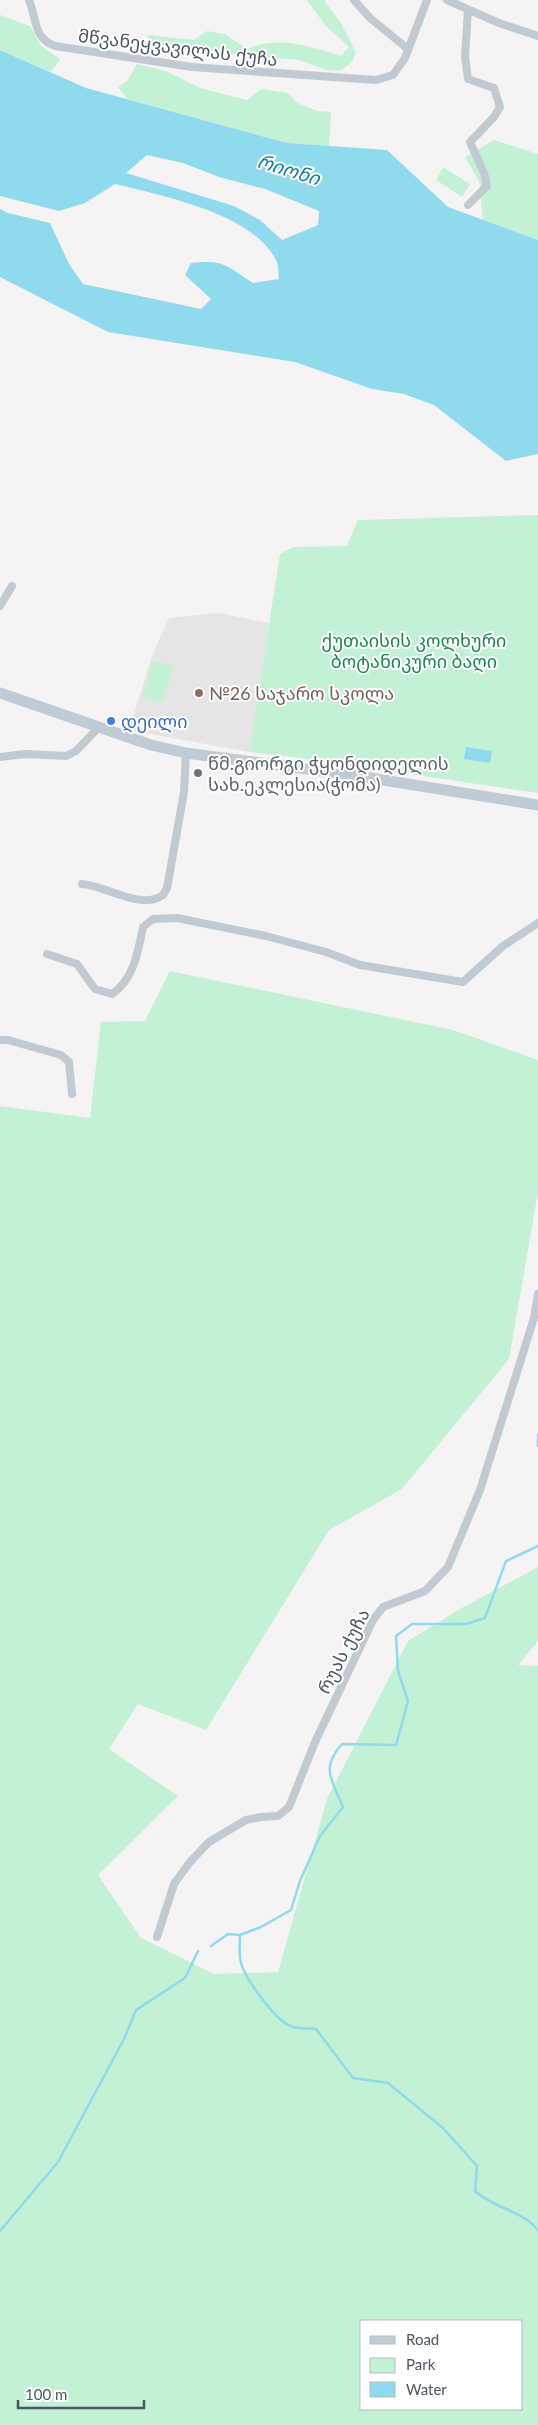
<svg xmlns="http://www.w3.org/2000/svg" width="538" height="2425" viewBox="0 0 538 2425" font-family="Lato,'Noto Sans Georgian',sans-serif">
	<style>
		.education { fill: #e6e4e5 }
		.green { fill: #c3f1d5; fill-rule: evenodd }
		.water { fill: #90daee; fill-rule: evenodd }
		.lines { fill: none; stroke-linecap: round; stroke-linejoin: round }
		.stream { stroke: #90daee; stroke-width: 2.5 }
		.minor { stroke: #c1cad2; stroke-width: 8 }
		.secondary { stroke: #c1cbd6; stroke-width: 11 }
		.education-dot { fill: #8d6e63; stroke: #fff; stroke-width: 2 }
		.shop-dot { fill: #3f7fe0; stroke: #fff; stroke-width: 2 }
		.worship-dot { fill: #6b7280; stroke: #fff; stroke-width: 2 }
		.labels { text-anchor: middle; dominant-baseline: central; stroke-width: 4; stroke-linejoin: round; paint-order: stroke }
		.street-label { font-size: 18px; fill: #4a5661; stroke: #fff }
		.park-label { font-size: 18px; fill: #17864f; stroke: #fff }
		.education-label { font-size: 18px; fill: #785e54; stroke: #fff; text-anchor: start }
		.shop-label { font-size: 18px; fill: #366cbe; stroke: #fff; text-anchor: start }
		.worship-label { font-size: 18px; fill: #5b616d; stroke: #fff; text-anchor: start }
		.water-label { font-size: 19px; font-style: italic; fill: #0c7c9b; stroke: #fff }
	</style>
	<rect width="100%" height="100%" fill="#f5f3f3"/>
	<!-- education -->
	<polygon class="education" points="218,613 269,623 249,752 129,730 152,656 169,618"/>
	<!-- green -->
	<g class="green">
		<path d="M307,0H324L342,25L356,53L351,63L340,71L327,70L299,60L152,46L147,35L194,40L207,31L224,34L248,49C276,35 313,47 341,56L349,47L325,25Z"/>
		<polygon points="0,15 30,26 41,46 60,59 51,72 0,50"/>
		<polygon points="137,64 166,71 200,88 247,100 261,89 288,93 297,103 317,111 331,112 329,146 287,143 127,99 118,87 127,81"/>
		<polygon points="494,140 538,154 538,240 483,220 479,181 465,157"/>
		<polygon points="443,167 470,184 462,197 436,180"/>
		<polygon points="538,515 538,793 301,758 249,752 280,554 293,547 347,546 358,520"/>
		<polygon points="152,661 173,666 163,703 142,698"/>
		<path d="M170,971L453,1030L538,1060V1192L509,1359L402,1489L329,1530L206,1730L138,1704L109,1749L178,1796L98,1875L141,1938L214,1974L278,1972L327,1799L408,1641L460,1609L538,1567V1641L518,1665L538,1666V2425H0V1106L90,1118L101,1022L145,1021ZM362,2321H522V2409H362Z"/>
	</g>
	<!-- water -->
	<g class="water">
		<path d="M0,50L86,88L287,143L387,150L448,207L538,240V454L506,461L434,405L404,394L372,389L295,362L108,332L0,277V209L8,213L50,223L69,264L83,284L201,309L211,299L185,275L191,263C224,259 227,266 253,283L279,279C278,274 279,265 276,260C252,213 163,196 115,184L85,203L59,211L0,196ZM147,155L183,163L219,177L265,189L319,211L318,225L282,240L260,220L234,206L126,173Z"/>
		<polygon points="466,747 492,751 490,763 464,759"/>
	</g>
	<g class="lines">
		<!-- stream -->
		<g class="stream">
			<polyline points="538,1435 538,1446"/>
			<path d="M538,1546L506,1561L485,1618L466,1624H412L396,1636L398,1671L408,1701L396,1745L342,1744C320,1768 332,1780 343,1807L320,1836L300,1881L291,1910L261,1927L240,1935C240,1945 238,1956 242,1966C248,1982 276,2022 293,2027C300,2029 309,2028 316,2029L353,2078L388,2083L443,2128L477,2166L475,2191C493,2208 523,2211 538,2230"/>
			<polyline points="211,1946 228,1934 240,1935"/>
			<polyline points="0,2231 58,2162 124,2039 136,2010 185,1978 198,1951"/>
		</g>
		<!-- minor -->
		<g class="minor">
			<path d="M29,0C37,19 33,38 55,46L192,67L376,80L393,75L405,58L427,0"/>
			<polyline points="354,0 370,18 408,49"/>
			<polyline points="447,0 499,23 538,36"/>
			<polyline points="468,205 487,186 484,173 470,142 494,117 500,107 494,88 468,79 465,56 468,10"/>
			<polyline points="0,606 12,586"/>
			<polyline points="0,757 25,754 66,756 76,751 98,728"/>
			<path d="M82,884C105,885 141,911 163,895L167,888L184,792L186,753"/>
			<path d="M47,954L77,964L95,989L112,994C134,979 138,952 143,927L153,919L177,918L266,936L326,952L360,965L463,982L503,946L538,923"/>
			<polyline points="0,1040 8,1040 61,1055 69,1062 72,1094"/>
			<polyline points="157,1937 174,1884 190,1862 209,1842 246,1820 261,1817 278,1816 289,1807 315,1742 373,1620 383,1607 425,1591 448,1567 480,1490 534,1318 538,1294"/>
		</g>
		<!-- secondary -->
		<polyline class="secondary" points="0,693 151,745 186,753 352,775 538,805"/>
	</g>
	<!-- markers -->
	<circle class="education-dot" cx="199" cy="693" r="5"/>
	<circle class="shop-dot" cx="111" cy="721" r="5"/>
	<circle class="worship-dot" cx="198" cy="773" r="5"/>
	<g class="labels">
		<!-- street labels -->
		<g class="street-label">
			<text transform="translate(178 47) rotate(7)">მწვანეყვავილას ქუჩა</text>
			<text transform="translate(343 1651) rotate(-63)">რუას ქუჩა</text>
		</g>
		<!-- park labels -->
		<g class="park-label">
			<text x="414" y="640">ქუთაისის კოლხური<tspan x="414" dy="21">ბოტანიკური ბაღი</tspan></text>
		</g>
		<!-- education labels -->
		<g class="education-label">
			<text x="209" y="693">№26 საჯარო სკოლა</text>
		</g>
		<!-- shop labels -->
		<g class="shop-label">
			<text x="121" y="721">დეილი</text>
		</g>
		<!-- worship labels -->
		<g class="worship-label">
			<text x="208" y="763">წმ.გიორგი ჭყონდიდელის<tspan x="208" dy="21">სახ.ეკლესია(ჭომა)</tspan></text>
		</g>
		<!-- water labels -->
		<g class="water-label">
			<text transform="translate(289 169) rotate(17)">რიონი</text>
		</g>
	</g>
	<!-- legend -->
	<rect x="360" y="2320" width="162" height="90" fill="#ffffff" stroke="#b7bbc0"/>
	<rect x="370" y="2336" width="25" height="8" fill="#c1cbd6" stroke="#b7bbc0"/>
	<text x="406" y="2345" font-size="15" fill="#4a5661">Road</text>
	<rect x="370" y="2358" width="25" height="15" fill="#c3f1d5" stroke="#b7bbc0"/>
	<text x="406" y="2370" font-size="15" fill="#4a5661">Park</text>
	<rect x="370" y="2382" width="25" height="15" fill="#90daee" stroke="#b7bbc0"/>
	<text x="406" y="2395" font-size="15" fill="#4a5661">Water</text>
	<!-- scale -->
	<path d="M18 2400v8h126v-8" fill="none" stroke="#4a5661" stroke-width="2.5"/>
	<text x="25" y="2400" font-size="15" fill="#4a5661" stroke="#ffffff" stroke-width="4" paint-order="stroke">100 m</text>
</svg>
